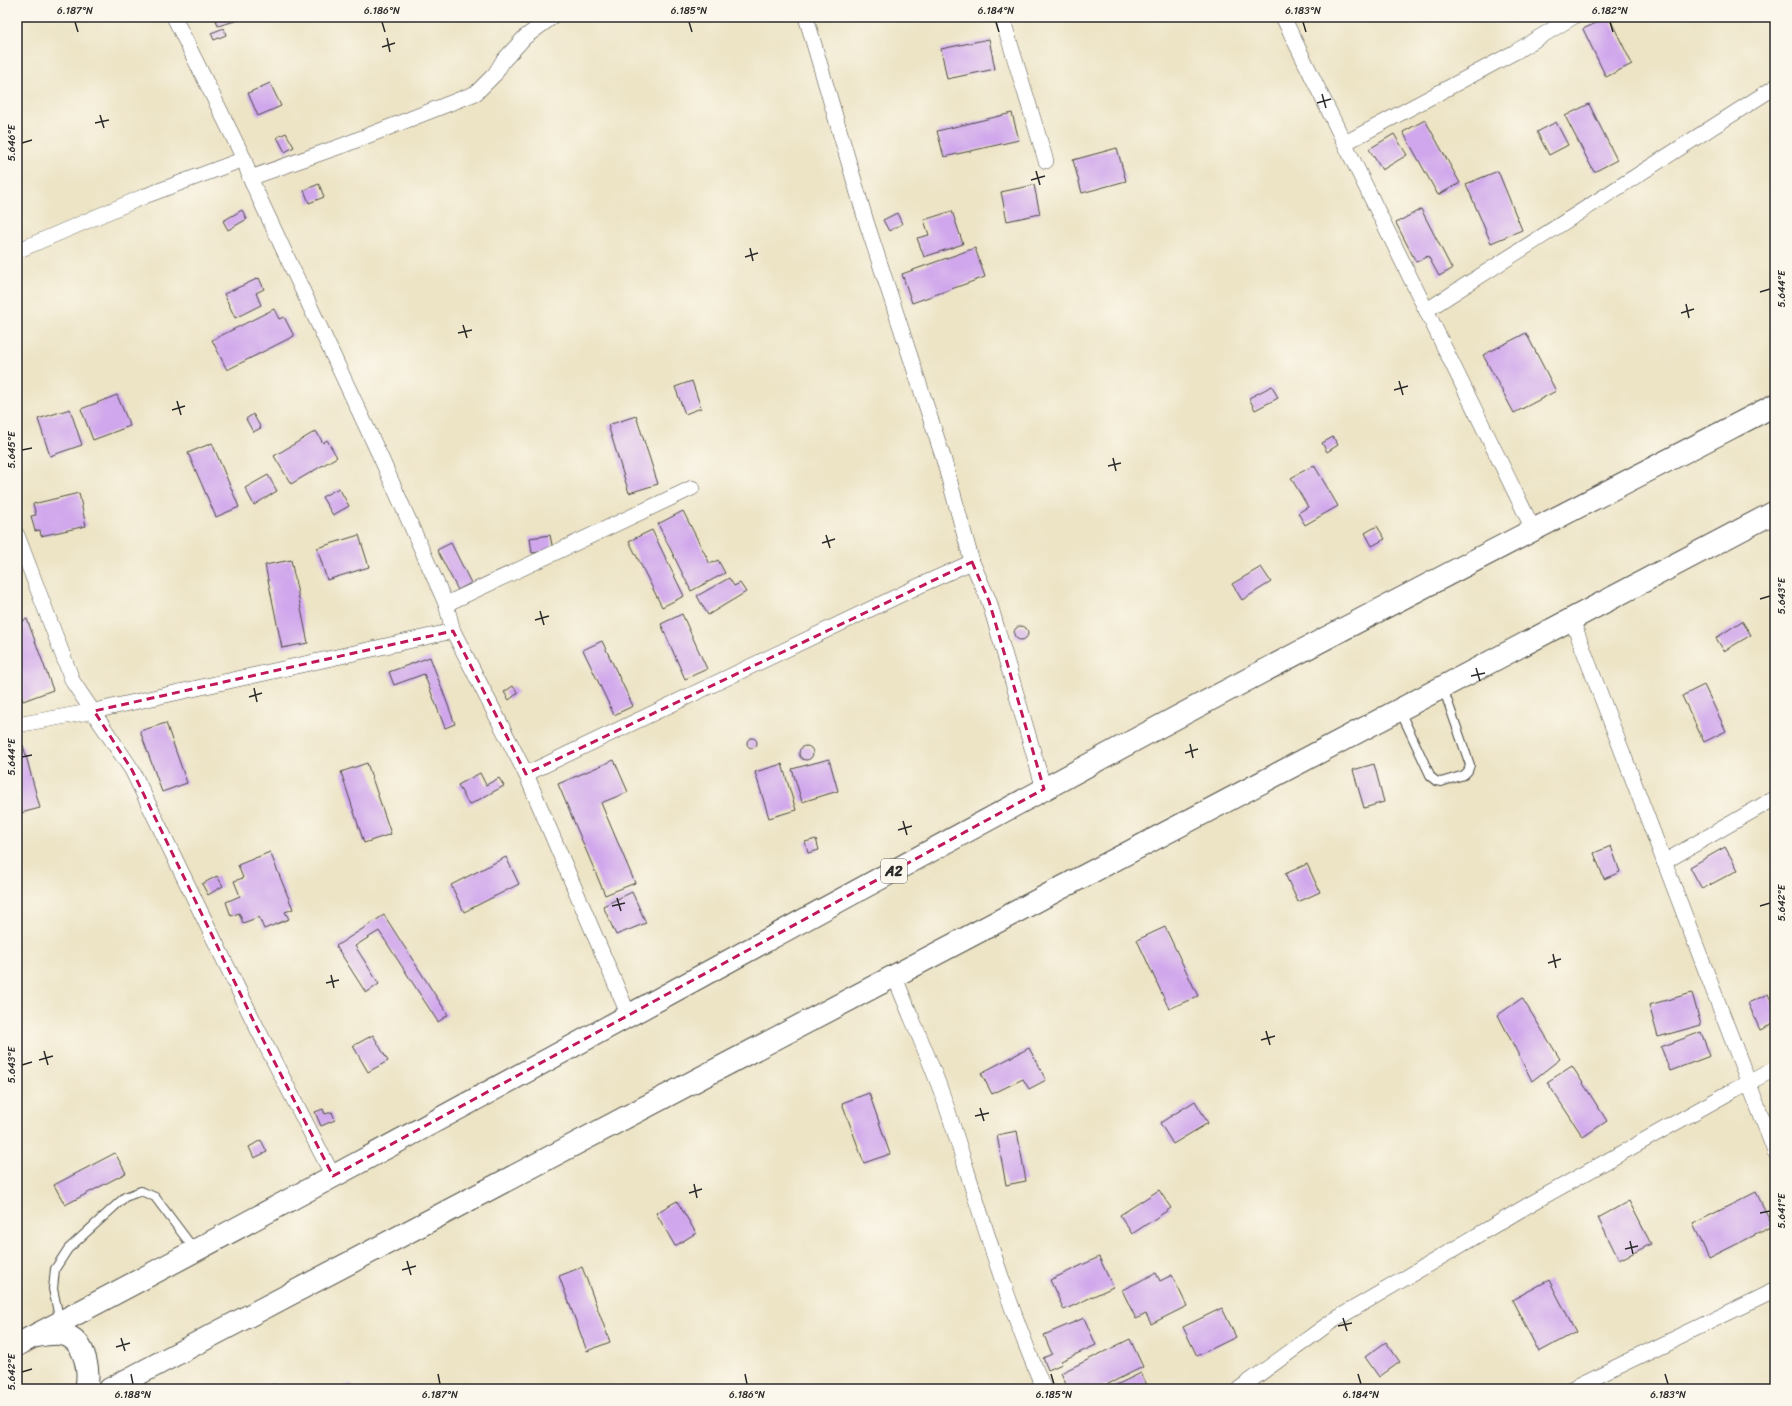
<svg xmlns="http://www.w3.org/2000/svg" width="1792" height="1406" viewBox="0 0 1792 1406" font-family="Sriracha,sans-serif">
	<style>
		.building { fill: #d0a7ec }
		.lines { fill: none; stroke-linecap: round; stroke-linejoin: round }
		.service-casing { stroke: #484742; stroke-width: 10 }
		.minor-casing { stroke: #484742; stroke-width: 16 }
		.trunk-casing { stroke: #484742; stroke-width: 24 }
		.service { stroke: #fff; stroke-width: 8 }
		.minor { stroke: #fff; stroke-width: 15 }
		.trunk { stroke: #fff; stroke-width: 22 }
		.marked { fill: none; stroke: #c2185b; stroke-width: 3; stroke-dasharray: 8 5; stroke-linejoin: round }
		.ticks { fill: none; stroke: #2b2b2b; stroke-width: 1.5 }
		.labels { text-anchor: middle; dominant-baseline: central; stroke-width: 3; stroke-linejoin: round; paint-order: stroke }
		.shield { fill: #fbf7ec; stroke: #696865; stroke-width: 1 }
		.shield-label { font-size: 14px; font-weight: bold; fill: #2b2b2b }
		.neatline { fill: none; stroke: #2b2b2b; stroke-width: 1.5 }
		.ticks-label { font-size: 10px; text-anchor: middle; fill: #2b2b2b }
	</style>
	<rect width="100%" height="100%" fill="#fbf7ec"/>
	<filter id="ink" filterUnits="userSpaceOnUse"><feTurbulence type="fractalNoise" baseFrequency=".025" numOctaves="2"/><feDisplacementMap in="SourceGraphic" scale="8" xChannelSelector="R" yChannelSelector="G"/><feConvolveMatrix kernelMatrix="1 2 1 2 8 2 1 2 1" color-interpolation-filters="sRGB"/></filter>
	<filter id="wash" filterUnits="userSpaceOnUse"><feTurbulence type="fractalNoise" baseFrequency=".012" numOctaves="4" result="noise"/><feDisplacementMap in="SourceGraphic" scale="16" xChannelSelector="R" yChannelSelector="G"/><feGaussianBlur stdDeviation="0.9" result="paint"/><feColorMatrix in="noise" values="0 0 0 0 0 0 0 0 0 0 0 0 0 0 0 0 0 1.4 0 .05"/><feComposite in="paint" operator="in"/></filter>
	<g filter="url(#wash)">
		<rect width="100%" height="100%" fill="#ede4c6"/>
		<g id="blocks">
			<!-- building -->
			<g class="building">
				<polygon points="215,17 234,17 235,21 218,26"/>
				<polygon points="1609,17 1632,64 1606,77 1583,29"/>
				<polygon points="224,28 226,35 214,40 211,33"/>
				<polygon points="989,39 995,69 947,79 941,49"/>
				<polygon points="270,83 281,106 258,116 248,93"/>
				<polygon points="1589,104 1617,160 1594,172 1565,116"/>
				<polygon points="1012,113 1019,140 944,157 937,131"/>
				<polygon points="1425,120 1460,183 1438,195 1403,132"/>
				<polygon points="1556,122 1568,145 1549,155 1537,132"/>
				<polygon points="286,133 294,147 285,152 277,137"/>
				<polygon points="1394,134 1407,155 1382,170 1369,149"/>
				<polygon points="1117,148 1126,181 1082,193 1073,160"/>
				<polygon points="1498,171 1522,230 1491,243 1466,184"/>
				<polygon points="319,184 324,197 309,203 304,190"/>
				<polygon points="1034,185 1040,214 1007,221 1001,192"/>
				<polygon points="1421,209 1452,269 1439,276 1428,256 1416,262 1396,223"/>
				<polygon points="242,210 247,219 228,230 223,221"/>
				<polygon points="952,211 963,244 924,257 917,238 929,235 924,220"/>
				<polygon points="897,213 902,224 889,231 883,220"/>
				<polygon points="975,248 985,277 912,303 902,274"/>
				<polygon points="259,278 264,289 256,293 261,305 235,318 224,294"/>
				<polygon points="274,309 279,319 284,317 294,336 227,370 212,340"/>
				<polygon points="1526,333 1556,391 1514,413 1483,355"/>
				<polygon points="692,381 701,408 685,414 675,387"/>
				<polygon points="1272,386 1278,398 1255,410 1249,398"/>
				<polygon points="117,395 130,426 93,440 81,409"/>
				<polygon points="70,409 82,445 50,456 38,419"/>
				<polygon points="253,414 261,428 253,432 246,419"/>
				<polygon points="636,416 658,484 629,493 608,425"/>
				<polygon points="316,431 323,443 327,440 337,457 291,484 274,456"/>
				<polygon points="1333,437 1338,445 1327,452 1322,443"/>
				<polygon points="212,443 239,507 216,517 188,453"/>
				<polygon points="1314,465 1338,506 1305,525 1298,513 1308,507 1291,478"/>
				<polygon points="268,475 277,491 254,505 245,488"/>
				<polygon points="339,488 349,506 333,515 322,497"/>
				<polygon points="79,493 86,526 41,536 40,530 35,531 31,516 36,515 33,504"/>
				<polygon points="683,511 710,564 718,560 725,573 691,591 658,524"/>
				<polygon points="1377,526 1385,539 1372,546 1365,533"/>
				<polygon points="652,530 684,596 662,607 629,541"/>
				<polygon points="359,535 369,567 327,580 317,548"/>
				<polygon points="550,535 553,550 532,553 530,538"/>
				<polygon points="451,543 471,583 458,590 437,550"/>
				<polygon points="291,560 308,643 282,648 265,565"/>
				<polygon points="1261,567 1271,582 1242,600 1232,584"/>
				<polygon points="729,578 734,586 740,583 746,592 708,615 697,596"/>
				<polygon points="682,614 707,669 685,679 661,624"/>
				<polygon points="27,619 53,690 23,701 17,684 17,623"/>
				<polygon points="1742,621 1751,635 1724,651 1716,638"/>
				<circle cx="1021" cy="633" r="7"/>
				<polygon points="602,641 633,706 614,715 583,650"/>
				<polygon points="430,657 455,724 445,728 424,674 394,685 389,672"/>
				<polygon points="1704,685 1726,731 1704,742 1682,696"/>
				<polygon points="513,686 518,693 509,700 504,692"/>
				<polygon points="166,723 187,783 162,792 140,731"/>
				<circle cx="752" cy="743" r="5"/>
				<polygon points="23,745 40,808 17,814 17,747"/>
				<circle cx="806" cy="753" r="7"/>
				<polygon points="829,759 838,791 802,802 792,769"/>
				<polygon points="614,760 628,792 601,803 635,883 605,895 558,784"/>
				<polygon points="367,763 391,834 364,843 341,772"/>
				<polygon points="782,764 796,810 769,818 755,772"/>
				<polygon points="1374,764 1384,802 1364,808 1353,770"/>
				<polygon points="480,773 486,785 499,778 504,786 469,805 458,785"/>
				<polygon points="816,839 819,850 808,853 805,842"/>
				<polygon points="1611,846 1620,872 1604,879 1594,853"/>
				<polygon points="1725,847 1738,870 1702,889 1690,867"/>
				<polygon points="270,852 293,909 285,912 289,919 264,929 259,917 243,923 239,913 231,916 226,902 240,896 234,881 243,878 238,865"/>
				<polygon points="506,857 519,884 464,912 451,885"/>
				<polygon points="1307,864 1320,892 1298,902 1285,874"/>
				<polygon points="217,876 223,886 208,895 202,884"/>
				<polygon points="632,892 646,923 616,935 603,906"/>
				<polygon points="384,915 448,1015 438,1022 379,931 355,946 379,984 366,993 336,946"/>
				<polygon points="1165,927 1198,996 1169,1009 1137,940"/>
				<polygon points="1692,993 1701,1025 1658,1037 1649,1005"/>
				<polygon points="1768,994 1775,1009 1775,1023 1760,1030 1748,1003"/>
				<polygon points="1522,998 1560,1059 1532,1081 1498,1015"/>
				<polygon points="1701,1032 1710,1056 1670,1071 1661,1047"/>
				<polygon points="373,1035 388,1061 368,1072 353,1046"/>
				<polygon points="1029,1048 1046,1080 1029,1089 1023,1079 992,1094 981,1073"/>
				<polygon points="1572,1066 1607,1121 1583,1137 1547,1082"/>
				<polygon points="869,1093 890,1154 864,1163 842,1103"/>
				<polygon points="1195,1101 1208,1123 1173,1144 1160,1123"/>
				<polygon points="323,1109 325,1114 332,1112 335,1120 321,1126 315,1112"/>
				<polygon points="1017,1131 1026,1181 1006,1185 997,1135"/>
				<polygon points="261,1140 267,1152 254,1158 249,1147"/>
				<polygon points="115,1153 126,1173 65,1205 54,1185"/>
				<polygon points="1159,1190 1171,1208 1132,1234 1120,1215"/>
				<polygon points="1756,1192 1773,1226 1709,1258 1693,1224"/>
				<polygon points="677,1201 696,1233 675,1246 656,1213"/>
				<polygon points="1629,1201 1651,1244 1619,1260 1598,1218"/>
				<polygon points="1099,1257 1113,1287 1064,1310 1050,1280"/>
				<polygon points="582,1267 610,1342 587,1351 559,1276"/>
				<polygon points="1156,1273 1160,1281 1172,1275 1187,1306 1151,1324 1146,1314 1136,1319 1122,1290"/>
				<polygon points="1549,1280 1576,1332 1539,1352 1512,1300"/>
				<polygon points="1222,1308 1236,1337 1197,1356 1183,1327"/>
				<polygon points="1084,1318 1096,1345 1061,1361 1062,1364 1048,1370 1043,1358 1052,1354 1044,1335"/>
				<polygon points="1130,1339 1143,1367 1098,1389 1068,1389 1061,1373"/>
				<polygon points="1386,1342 1400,1362 1379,1377 1365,1357"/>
				<polygon points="1141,1373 1149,1389 1108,1389"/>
				<polygon points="351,1383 353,1389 337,1389"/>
				<polygon points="274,1384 277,1389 264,1389"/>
			</g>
		</g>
	</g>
	<g filter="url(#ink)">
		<use href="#blocks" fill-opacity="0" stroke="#484742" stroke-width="1"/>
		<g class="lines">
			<!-- service casing -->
			<g class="service-casing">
				<g id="service">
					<polyline points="1400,711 1431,777 1436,781 1441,782 1464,775 1468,771 1470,765 1443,688"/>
					<polyline points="60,1322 53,1289 55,1269 68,1249 125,1197 141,1191 155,1197 194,1249"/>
				</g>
			</g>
			<!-- minor casing -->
			<g class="minor-casing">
				<g id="minor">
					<polyline points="174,17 244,159 250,178 381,458 446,604 453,631 526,774 629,1016"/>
					<polyline points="806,17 866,221 943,457 972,562"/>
					<polyline points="1002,17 1046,161"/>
					<polyline points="1283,17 1533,529"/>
					<polyline points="1345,143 1515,52 1573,17"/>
					<polyline points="250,178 344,145 476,93 495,74 503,61 525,37 552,17"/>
					<polyline points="17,251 145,196 244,159"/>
					<polyline points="1427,310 1775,87"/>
					<polyline points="17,535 73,682 132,770 255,1024 333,1176"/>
					<polyline points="446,604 692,488"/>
					<polyline points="1572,620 1775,1152"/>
					<polyline points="17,725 94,711 453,631"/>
					<polyline points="526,774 925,583 972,562 989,601 1044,789"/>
					<polyline points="1664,862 1775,798"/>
					<path d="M894,975C911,1018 931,1061 946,1105C977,1200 1004,1297 1044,1389"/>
					<polyline points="1239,1389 1331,1322 1532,1203 1734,1090 1775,1069"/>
					<polyline points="1571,1389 1775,1290"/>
				</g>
			</g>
			<!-- trunk casing -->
			<g class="trunk-casing">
				<g id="trunk">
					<path d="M37,1336C47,1334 59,1332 68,1336C86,1344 90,1373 86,1389"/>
					<path d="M17,1345C360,1165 699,976 1039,792C1282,659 1529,532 1775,405"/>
					<polyline points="110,1389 1775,512"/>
				</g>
			</g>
			<!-- service -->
			<use href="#service" class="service"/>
			<!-- minor -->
			<use href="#minor" class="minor"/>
			<!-- trunk -->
			<use href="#trunk" class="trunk"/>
		</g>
	</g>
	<!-- marked area -->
	<path class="marked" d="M972,562L989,601L1044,789L333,1176L255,1024L132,770L94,711L453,631L526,774Z"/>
	<!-- ticks -->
	<path class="ticks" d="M75,22L78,32M382,22L385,32M689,22L692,32M996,22L999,32M1303,22L1306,32M1610,22L1613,32M387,38L390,52M382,47L395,43M1322,94L1326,108M1317,103L1331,99M100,115L104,128M95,123L109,120M22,143L32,140M1036,171L1040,185M1031,180L1045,176M750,248L753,261M745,257L758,253M1760,292L1770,289M1686,304L1689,318M1681,313L1694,309M463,325L467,338M458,333L472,330M1399,381L1403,395M1394,390L1408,386M177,401L181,415M172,410L185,406M22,450L32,448M1113,458L1116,471M1108,466L1121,463M826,535L830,548M822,543L835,539M1760,599L1770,596M540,611L544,625M535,620L549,616M1476,668L1480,681M1471,676L1485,673M254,688L257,702M249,697L262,693M1190,744L1193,758M1185,753L1198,749M22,757L32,755M903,821L907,835M898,830L912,826M617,898L621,911M612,906L625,903M1760,906L1770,903M1553,954L1556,968M1548,963L1561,959M331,975L334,988M326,983L339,980M1266,1031L1270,1045M1261,1040L1275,1036M44,1051L48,1065M39,1060L53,1056M22,1065L32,1062M980,1108L984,1121M975,1116L989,1113M694,1184L697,1198M689,1193L702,1189M1760,1213L1770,1211M1630,1241L1633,1254M1625,1249L1638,1246M407,1261L411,1275M402,1270L416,1266M1343,1318L1347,1331M1338,1326L1352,1323M121,1338L125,1351M116,1347L130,1343M22,1372L32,1369M131,1374L133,1384M438,1374L440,1384M745,1374L747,1384M1051,1374L1054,1384M1358,1374L1361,1384M1665,1374L1668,1384"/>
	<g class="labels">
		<!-- shield labels -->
		<rect class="shield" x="881" y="859" width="26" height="24" rx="3"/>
		<g class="shield-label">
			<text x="894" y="871">A2</text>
		</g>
	</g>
	<!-- margin -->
	<rect width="1792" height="1406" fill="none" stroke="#fbf7ec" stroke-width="44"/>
	<rect x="22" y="22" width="1748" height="1362" class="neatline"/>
	<g class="ticks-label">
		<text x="75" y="14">6.187°N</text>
		<text x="382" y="14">6.186°N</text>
		<text x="689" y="14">6.185°N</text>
		<text x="996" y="14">6.184°N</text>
		<text x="1303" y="14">6.183°N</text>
		<text x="1610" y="14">6.182°N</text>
		<text transform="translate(11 143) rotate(-90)" y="4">5.646°E</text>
		<text transform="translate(1781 289) rotate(-90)" y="4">5.644°E</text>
		<text transform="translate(11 450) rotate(-90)" y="4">5.645°E</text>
		<text transform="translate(1781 596) rotate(-90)" y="4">5.643°E</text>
		<text transform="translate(11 757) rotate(-90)" y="4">5.644°E</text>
		<text transform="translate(1781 903) rotate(-90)" y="4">5.642°E</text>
		<text transform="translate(11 1065) rotate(-90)" y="4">5.643°E</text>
		<text transform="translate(1781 1211) rotate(-90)" y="4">5.641°E</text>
		<text transform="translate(11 1372) rotate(-90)" y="4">5.642°E</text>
		<text x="133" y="1398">6.188°N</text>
		<text x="440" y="1398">6.187°N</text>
		<text x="747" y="1398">6.186°N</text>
		<text x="1054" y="1398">6.185°N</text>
		<text x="1361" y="1398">6.184°N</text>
		<text x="1668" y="1398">6.183°N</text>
	</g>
</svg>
